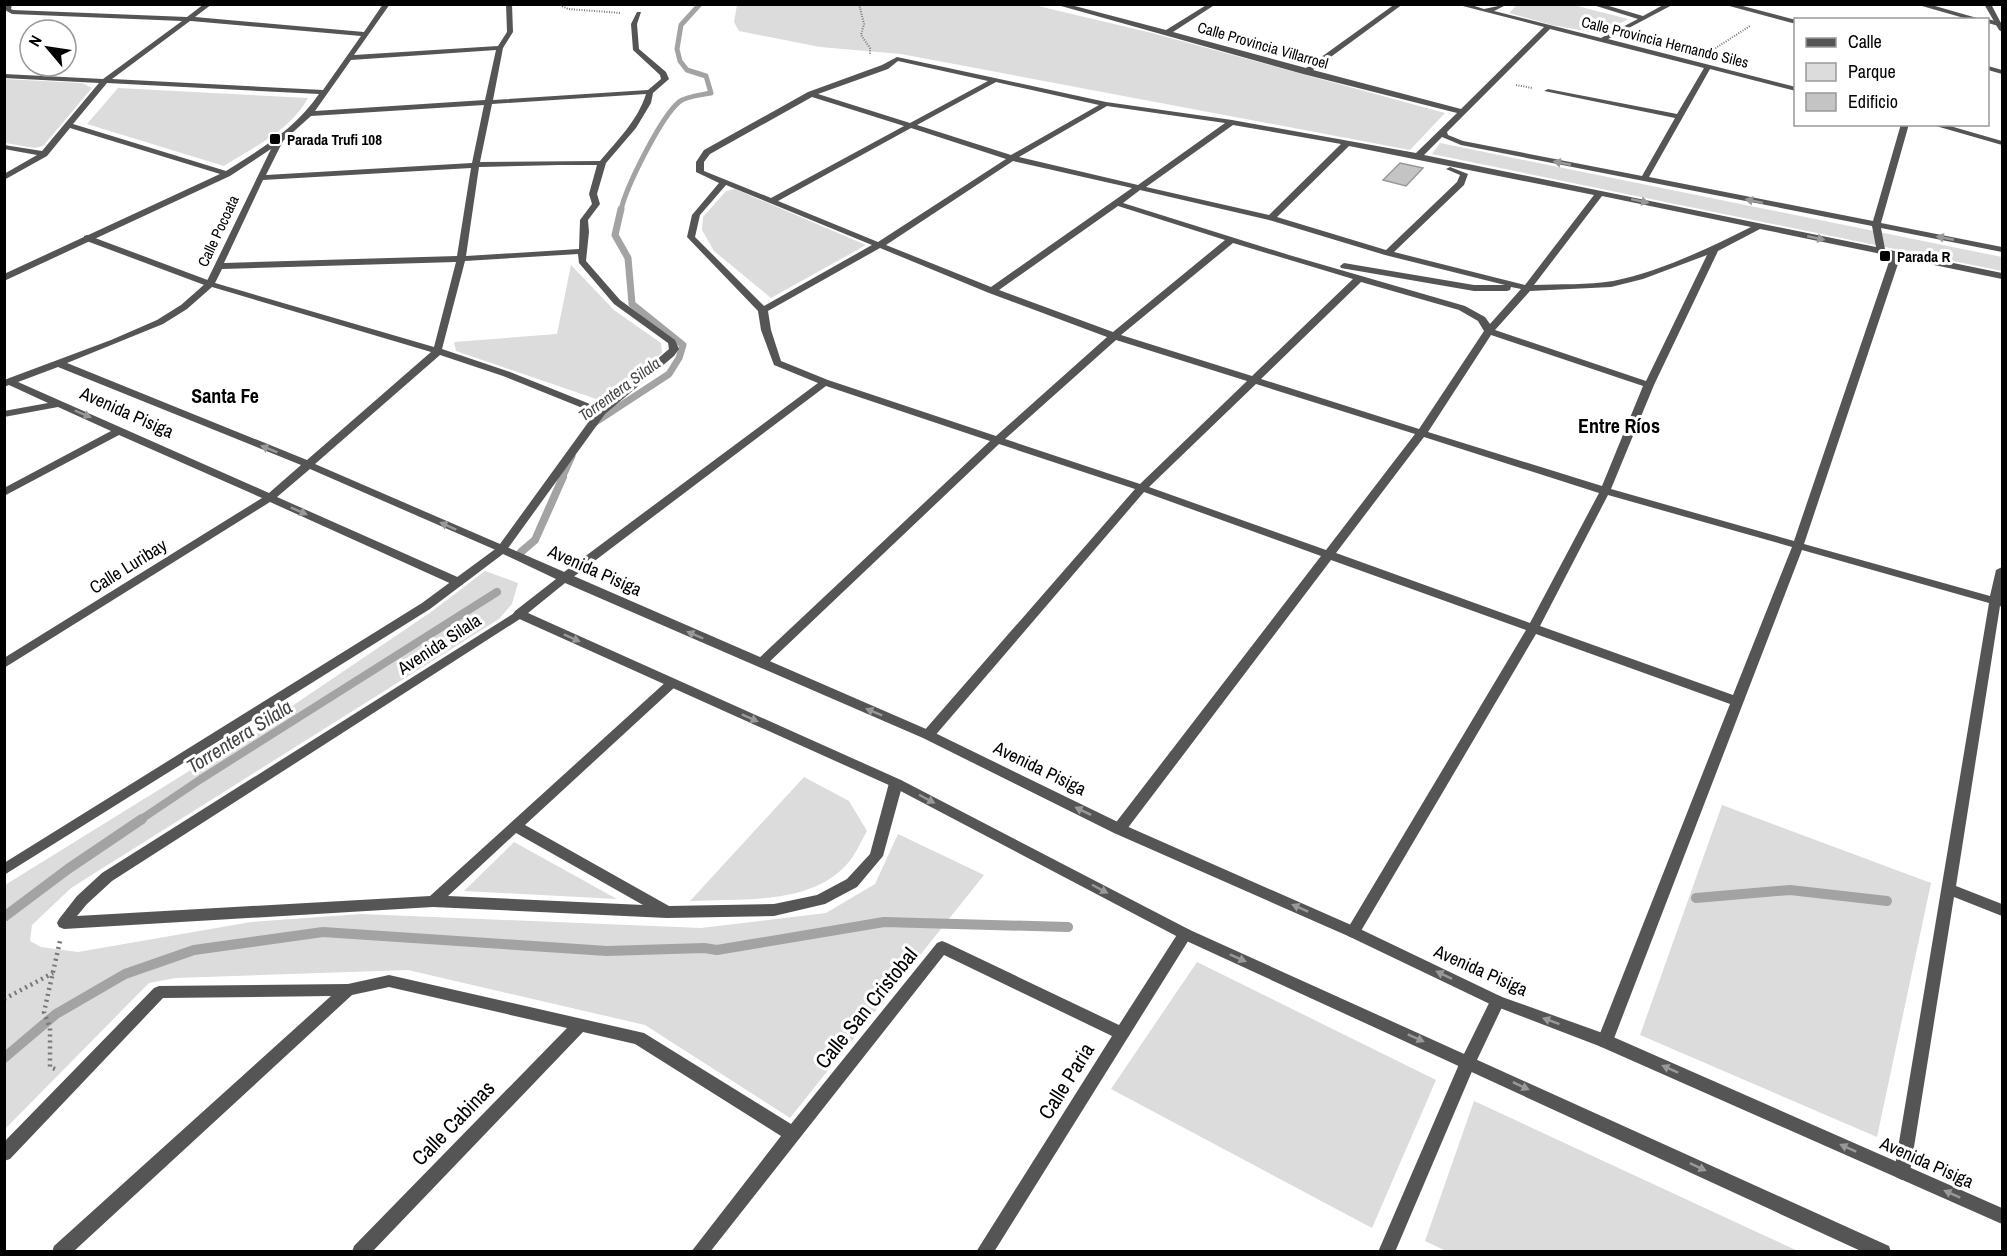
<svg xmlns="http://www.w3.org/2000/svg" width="2007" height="1256" viewBox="0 0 2007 1256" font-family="'Archivo Narrow',sans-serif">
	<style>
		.green { fill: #dcdcdc }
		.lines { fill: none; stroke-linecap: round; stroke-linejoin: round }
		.stream-far3 { stroke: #a3a3a3; stroke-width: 5 }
		.stream-far2 { stroke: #a3a3a3; stroke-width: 7 }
		.stream-far1 { stroke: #a3a3a3; stroke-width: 8 }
		.stream { stroke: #a3a3a3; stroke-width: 10 }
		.building { fill: #c4c4c4; stroke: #999; stroke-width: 1.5 }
		.path-far1 { stroke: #777; stroke-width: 2; stroke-dasharray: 1 1.5; stroke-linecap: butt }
		.path { stroke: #777; stroke-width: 4.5; stroke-dasharray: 2 4; stroke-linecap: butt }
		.service { fill: #555; fill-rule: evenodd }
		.minor { fill: #555; fill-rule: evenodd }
		.tertiary { fill: #555; fill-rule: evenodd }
		.oneway { fill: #999 }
		.poi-dot { fill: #000; stroke: #fff; stroke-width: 2 }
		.labels { text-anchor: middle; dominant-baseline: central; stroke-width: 6; stroke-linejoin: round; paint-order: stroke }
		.far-street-label { font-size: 15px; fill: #000; stroke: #fff }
		.far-poi-label { font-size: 15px; font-weight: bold; fill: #000; stroke: #fff; text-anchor: start }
		.far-water-label { font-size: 16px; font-style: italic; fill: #444; stroke: #fff }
		.street-label { font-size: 18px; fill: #000; stroke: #fff }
		.neighbourhood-label { font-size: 20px; font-weight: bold; fill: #000; stroke: #fff }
		.water-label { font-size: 20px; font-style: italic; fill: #444; stroke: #fff }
		.near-street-label { font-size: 21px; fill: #000; stroke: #fff }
	</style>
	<rect width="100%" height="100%" fill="#fff"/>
	<!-- green -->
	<g class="green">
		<polygon points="737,5 1034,5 1152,33 1445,113 1410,150 901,54 820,47 739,31 734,22"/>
		<polygon points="1517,5 1573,5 1628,19 1602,34 1552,25 1509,13"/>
		<polygon points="5,79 82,83 92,88 43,146 35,148 5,143"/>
		<path d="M118,88L308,98C291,130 254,147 224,166L87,124Z"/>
		<polygon points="1440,143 2002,257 2002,271 1432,154"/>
		<polygon points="735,189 866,245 771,298 714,251 702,230 703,217 726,191"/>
		<polygon points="571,265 614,310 661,343 662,353 605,402 456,351 454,342 557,334"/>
		<polygon points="485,571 518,583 512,604 499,619 71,888 32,925 30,941 41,947 78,952 251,922 361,914 701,928 826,913 875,884 898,834 984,875 790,1118 645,1025 408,970 176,978 149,983 5,1129 5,885 270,721 431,612"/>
		<path d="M804,777L849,801L867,831C861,841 856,854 848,863C811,906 742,898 690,901Z"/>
		<polygon points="1722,805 1931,883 1877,1137 1640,1035"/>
		<polygon points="514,842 617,899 464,891"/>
		<polygon points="1197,962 1436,1080 1372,1228 1111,1089"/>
		<polygon points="1474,1101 1798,1251 1446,1251 1425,1241"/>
	</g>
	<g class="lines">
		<!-- stream-far3 -->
		<path class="stream-far3" d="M621,210C626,187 661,117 679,102C686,96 702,95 711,93L706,76L687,70L680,61L677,49L681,25L700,4"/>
		<!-- stream-far2 -->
		<g class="stream-far2">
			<polyline points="594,423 669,374 679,358 683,345 632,304 628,258 615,235 621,209"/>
			<polyline points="562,478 572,456"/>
		</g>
		<!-- stream-far1 -->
		<g class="stream-far1">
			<polyline points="521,552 535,540 563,477"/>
			<polyline points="140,820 201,779 497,592"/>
		</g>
		<!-- stream -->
		<g class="stream">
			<polyline points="1696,898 1790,890 1887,901"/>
			<polyline points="4,917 68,869 142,819"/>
			<polyline points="4,1058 56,1014 125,974 194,950 323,932 607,951 704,948 717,950 884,922 1068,927"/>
		</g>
	</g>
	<!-- building -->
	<polygon class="building" points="1400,163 1423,168 1406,186 1383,180"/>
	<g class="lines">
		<!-- path-far1 -->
		<g class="path-far1">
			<polyline points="563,4 562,6 568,9 621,13"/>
			<polyline points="859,4 864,24 861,35 870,48 870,54"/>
			<polyline points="1711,51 1750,26"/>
			<polyline points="1516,85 1532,88"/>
		</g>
		<!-- path -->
		<g class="path">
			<polyline points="4,999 53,973"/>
			<polyline points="55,1069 50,1067 50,1028 44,1012 60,941"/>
		</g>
		<!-- service -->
		<polygon class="service" points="87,235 213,282 215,284 210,287 207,286 84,240 84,236"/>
		<!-- minor -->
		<g class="minor">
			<path d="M6,4H12L11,9L13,10L187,17L204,4H212L195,17L364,32L383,4H390L354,55L498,46L507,32L506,4H512L513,32L503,48L493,100L648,90L661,79L660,75L633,50L631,24L637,12H641L637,24L639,49L666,72L669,79L653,93L651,103L636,128L606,163L597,194L600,204L588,220L589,232L586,261L620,300L675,340L679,349L674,356L605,414L506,551H498L310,469L277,497L462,579L464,582L462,585H454L270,502L4,668V658L262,498L119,435L4,496V488L111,431L58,407L4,417V411L48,403L9,385L4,387V380L111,340L157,320L181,305L206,283L271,149L230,176L4,281V274L220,174L70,128L47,156L4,180V174L37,155L4,149V145L42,151L99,83L4,78V74L103,79L182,21L12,14L5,10ZM190,21H191L361,36L323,90L112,79ZM496,50L485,100L315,111L351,60ZM107,83L319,94C295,129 261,149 226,171L73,124ZM646,94C638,120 617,141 600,161L480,162L492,104ZM484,105L472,163L266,175L283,141L311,116ZM559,165H597L589,194L592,204L580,220L579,249L466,256L479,167ZM471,168L457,256L224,263L263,180ZM578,254L579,263L614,304L668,343L669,349L600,408L510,372L442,349L465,261ZM456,262L434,347L215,283L222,269ZM212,287L431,352L307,460L67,363L163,324L187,309ZM440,355L503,376L595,413L500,544L315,464ZM58,367L301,465L269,493L18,382Z"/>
			<path d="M1054,4H1067L1166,30L1208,4H1216L1173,32L1306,68L1395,4H1403L1313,70L1461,109L1544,27L1455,4H1468L1484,9L1508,4L1494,11L1601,38L1638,19L1590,4H1602L1643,16L1665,4H1674L1608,39L1796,87V91L1710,69L1649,177L1873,221L1901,124H1909L1881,223L2002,247V252L1881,228L1885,249L2002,273V279L1900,258L1804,544L1990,596L1996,570L2002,567V607L2000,606L1956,886L2002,904V916L1954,897L1910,1172L1908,1177L1902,1180L1896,1177L1894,1172L1989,603L1802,550L1613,1041L1611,1046L1605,1048L1599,1046L1597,1041L1730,704L1536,634L1358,936L1353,938L1348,936L1346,932L1348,928L1526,630L1331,560L1124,833L1119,834L1114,833L1112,829L1114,825L1321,556L1144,492L933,738H923L922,735L923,732L1135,489L999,444L765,666H757L755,663L757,660L990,441L826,386L568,581H560L558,578L560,575L818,383L774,365L761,330L758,311L687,237L692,215L719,183L696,172V162L704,150L808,92L882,65L897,57L1106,102L1232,120L1416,153L1457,113L1303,74ZM1550,29L1704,68L1677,114L1548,89L1544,91L1675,118L1642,176L1463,141L1448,135L1447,132ZM898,61L988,81L910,123L818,94L888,69ZM996,82L1099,105L1011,155L917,125ZM812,97L904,126L771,198L704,171V162L710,154ZM1107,106L1225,123L1138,185L1019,157ZM1233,125L1341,144L1269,215L1146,187ZM911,128L1006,159L878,242L778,201ZM1442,137L1461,145L1872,226L1876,247L1424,155ZM1349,146L1594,195L1525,285L1394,252L1464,185L1468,174L1450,167L1446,169L1460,175L1457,182L1386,250L1277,217ZM1013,161L1132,188L991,287L886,245ZM726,185L872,245L764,306L695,237L700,215ZM1140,190L1269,220L1385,255L1505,285H1474L1344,263L1340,266L1341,268L1474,291H1507L1510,290L1511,287L1521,289L1490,324L1485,317L1465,306L1289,255L1123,203ZM1602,196L1751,227C1709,248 1659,272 1613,281C1588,285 1560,284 1534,285ZM1118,206L1225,240L1113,332L999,290ZM1760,229L1891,256L1794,541L1611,489L1654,385L1718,251ZM1233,243L1353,279L1252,376L1121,335ZM880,248L989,293L1107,337L996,436L828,380L781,361L771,330L768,311ZM1707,255L1646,381L1495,330L1530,291L1611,287L1643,279ZM1361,282L1459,310L1478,321L1484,331L1419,429L1261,379ZM1491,335L1643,386L1602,486L1428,432ZM1116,340L1247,381L1140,484L1005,439ZM1256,384L1415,434L1326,550L1149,487ZM1424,437L1599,493L1530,623L1336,553ZM1608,495L1792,547L1733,695L1540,626Z"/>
			<polygon points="1722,4 1735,4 1796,20 1796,24"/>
			<polygon points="1984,4 1991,4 2002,25 2002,32 1999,30"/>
			<polygon points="1988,66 2002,70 2002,74 1988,70"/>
			<polygon points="1929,124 1943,124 2002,141 2002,145"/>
			<path d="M519,610L523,611L525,614L523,617L112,881L87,904L77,916L430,896L668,680L672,679L678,683L676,686L525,825L669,906L774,904L817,895L847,879L870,854L889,783L891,780H901L903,783L883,856L857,887L825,904L774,916L667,918L433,907L64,929L59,927L57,923L59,919L77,896L102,873ZM516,833L643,905L448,896Z"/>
			<polygon points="1185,928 1190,930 1192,934 1190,938 994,1252 976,1252 1112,1036 944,955 710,1252 691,1252 781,1136 635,1044 583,1032 372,1252 352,1252 354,1246 567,1028 389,987 352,995 73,1252 52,1252 54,1246 331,996 163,998 10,1159 4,1161 4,1142 154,988 159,986 348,984 389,975 644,1033 791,1124 937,943 942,941 947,943 1119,1025 1180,930"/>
			<polygon points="1497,995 1502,997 1505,1001 1476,1062 1395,1252 1378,1252 1460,1062 1492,997"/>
		</g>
		<!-- tertiary -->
		<g class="tertiary">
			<polygon points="1915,4 1928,4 1984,20 1971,20"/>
			<polygon points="1988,19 2002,23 2002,27 1988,23 1986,20"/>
			<polygon points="502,545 933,732 1124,825 1358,928 1502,997 1611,1036 2002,1208 2002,1224 1599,1046 1492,1005 1348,936 1114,833 923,738 565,583 528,613 901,780 1190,930 1889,1246 1891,1252 1863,1252 1180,938 891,786 515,617 513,614 515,611 556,579 503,554 430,609 4,875 4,863 422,603 498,547"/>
		</g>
	</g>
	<!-- one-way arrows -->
	<defs><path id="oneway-solid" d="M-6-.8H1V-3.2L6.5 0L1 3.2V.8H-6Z" transform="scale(1.5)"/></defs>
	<g class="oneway">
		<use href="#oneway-solid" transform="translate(1562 163) rotate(-169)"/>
		<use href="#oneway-solid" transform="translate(1640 201) rotate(12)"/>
		<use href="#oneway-solid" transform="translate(1754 201) rotate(-168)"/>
		<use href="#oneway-solid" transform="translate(1816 238) rotate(12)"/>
		<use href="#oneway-solid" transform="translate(1945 238) rotate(-169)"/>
		<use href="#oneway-solid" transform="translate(83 414) rotate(23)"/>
		<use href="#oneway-solid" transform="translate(269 449) rotate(-158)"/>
		<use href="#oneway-solid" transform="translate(299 511) rotate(24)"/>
		<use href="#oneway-solid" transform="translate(448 526) rotate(-156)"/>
		<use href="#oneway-solid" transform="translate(695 635) rotate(-157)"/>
		<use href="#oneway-solid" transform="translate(572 638) rotate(24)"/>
		<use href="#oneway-solid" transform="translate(874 712) rotate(-157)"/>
		<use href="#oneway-solid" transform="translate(750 718) rotate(24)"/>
		<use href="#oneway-solid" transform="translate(927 799) rotate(28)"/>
		<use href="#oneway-solid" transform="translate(1083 811) rotate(-154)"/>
		<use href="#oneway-solid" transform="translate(1100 889) rotate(28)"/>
		<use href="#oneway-solid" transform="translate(1300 908) rotate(-156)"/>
		<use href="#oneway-solid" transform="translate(1238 958) rotate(24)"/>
		<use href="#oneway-solid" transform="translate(1444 975) rotate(-154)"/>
		<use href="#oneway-solid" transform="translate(1551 1021) rotate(-160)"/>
		<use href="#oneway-solid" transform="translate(1416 1038) rotate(24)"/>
		<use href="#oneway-solid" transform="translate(1670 1069) rotate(-156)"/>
		<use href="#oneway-solid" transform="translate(1521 1086) rotate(25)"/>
		<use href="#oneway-solid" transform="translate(1848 1148) rotate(-156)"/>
		<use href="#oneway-solid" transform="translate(1698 1167) rotate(25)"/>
		<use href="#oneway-solid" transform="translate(1952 1194) rotate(-156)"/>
	</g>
	<!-- markers -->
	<g class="poi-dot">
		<rect x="269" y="133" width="12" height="12" rx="3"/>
		<rect x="1879" y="250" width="12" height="12" rx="3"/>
	</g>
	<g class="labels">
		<!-- far-street labels -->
		<g class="far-street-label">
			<text transform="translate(1665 42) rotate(14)">Calle Provincia Hernando Siles</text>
			<text transform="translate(1263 45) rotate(16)">Calle Provincia Villarroel</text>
			<text transform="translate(218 231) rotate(-65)">Calle Pocoata</text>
		</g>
		<!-- far-poi labels -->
		<g class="far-poi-label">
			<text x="287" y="139">Parada Trufi 108</text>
			<text x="1897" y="256">Parada R</text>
		</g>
		<!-- far-water labels -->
		<g class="far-water-label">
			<text transform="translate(619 389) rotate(-36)">Torrentera Silala</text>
		</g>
		<!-- street labels -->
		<g class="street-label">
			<text transform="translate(127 412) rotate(24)">Avenida Pisiga</text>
			<text transform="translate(128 566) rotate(-32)">Calle Luribay</text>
			<text transform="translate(595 570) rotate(24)">Avenida Pisiga</text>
			<text transform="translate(439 644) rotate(-33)">Avenida Silala</text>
			<text transform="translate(1040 768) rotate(26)">Avenida Pisiga</text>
			<text transform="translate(1481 970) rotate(24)">Avenida Pisiga</text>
			<text transform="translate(1927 1162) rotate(24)">Avenida Pisiga</text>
		</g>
		<!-- neighbourhood labels -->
		<g class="neighbourhood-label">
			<text x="225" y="395">Santa Fe</text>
			<text x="1619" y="425">Entre Ríos</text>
		</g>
		<!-- water labels -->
		<g class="water-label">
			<text transform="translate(239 736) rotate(-32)">Torrentera Silala</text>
		</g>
		<!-- near-street labels -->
		<g class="near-street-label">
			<text transform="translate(866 1008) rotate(-51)">Calle San Cristobal</text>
			<text transform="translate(1066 1081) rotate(-58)">Calle Paria</text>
			<text transform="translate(453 1123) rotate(-46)">Calle Cabinas</text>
		</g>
	</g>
	<!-- border -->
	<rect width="2007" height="1256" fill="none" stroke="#000000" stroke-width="12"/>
	<!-- legend -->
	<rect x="1794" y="18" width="195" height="108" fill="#ffffff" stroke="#999999" stroke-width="1.5"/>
	<rect x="1806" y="38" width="30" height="9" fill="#555555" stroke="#999999" stroke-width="1.5"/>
	<text x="1848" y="48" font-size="18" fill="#000000">Calle</text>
	<rect x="1806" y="63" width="30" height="18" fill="#dcdcdc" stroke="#999999" stroke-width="1.5"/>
	<text x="1848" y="78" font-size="18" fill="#000000">Parque</text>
	<rect x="1806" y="93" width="30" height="18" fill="#c4c4c4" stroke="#999999" stroke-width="1.5"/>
	<text x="1848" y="108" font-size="18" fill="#000000">Edificio</text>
	<!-- north arrow -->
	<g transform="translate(48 48) rotate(299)"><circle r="28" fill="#ffffff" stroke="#999999" stroke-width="1.5"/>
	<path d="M0-4.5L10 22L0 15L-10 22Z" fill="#000000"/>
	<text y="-9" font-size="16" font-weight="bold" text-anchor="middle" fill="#000000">N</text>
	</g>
</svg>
